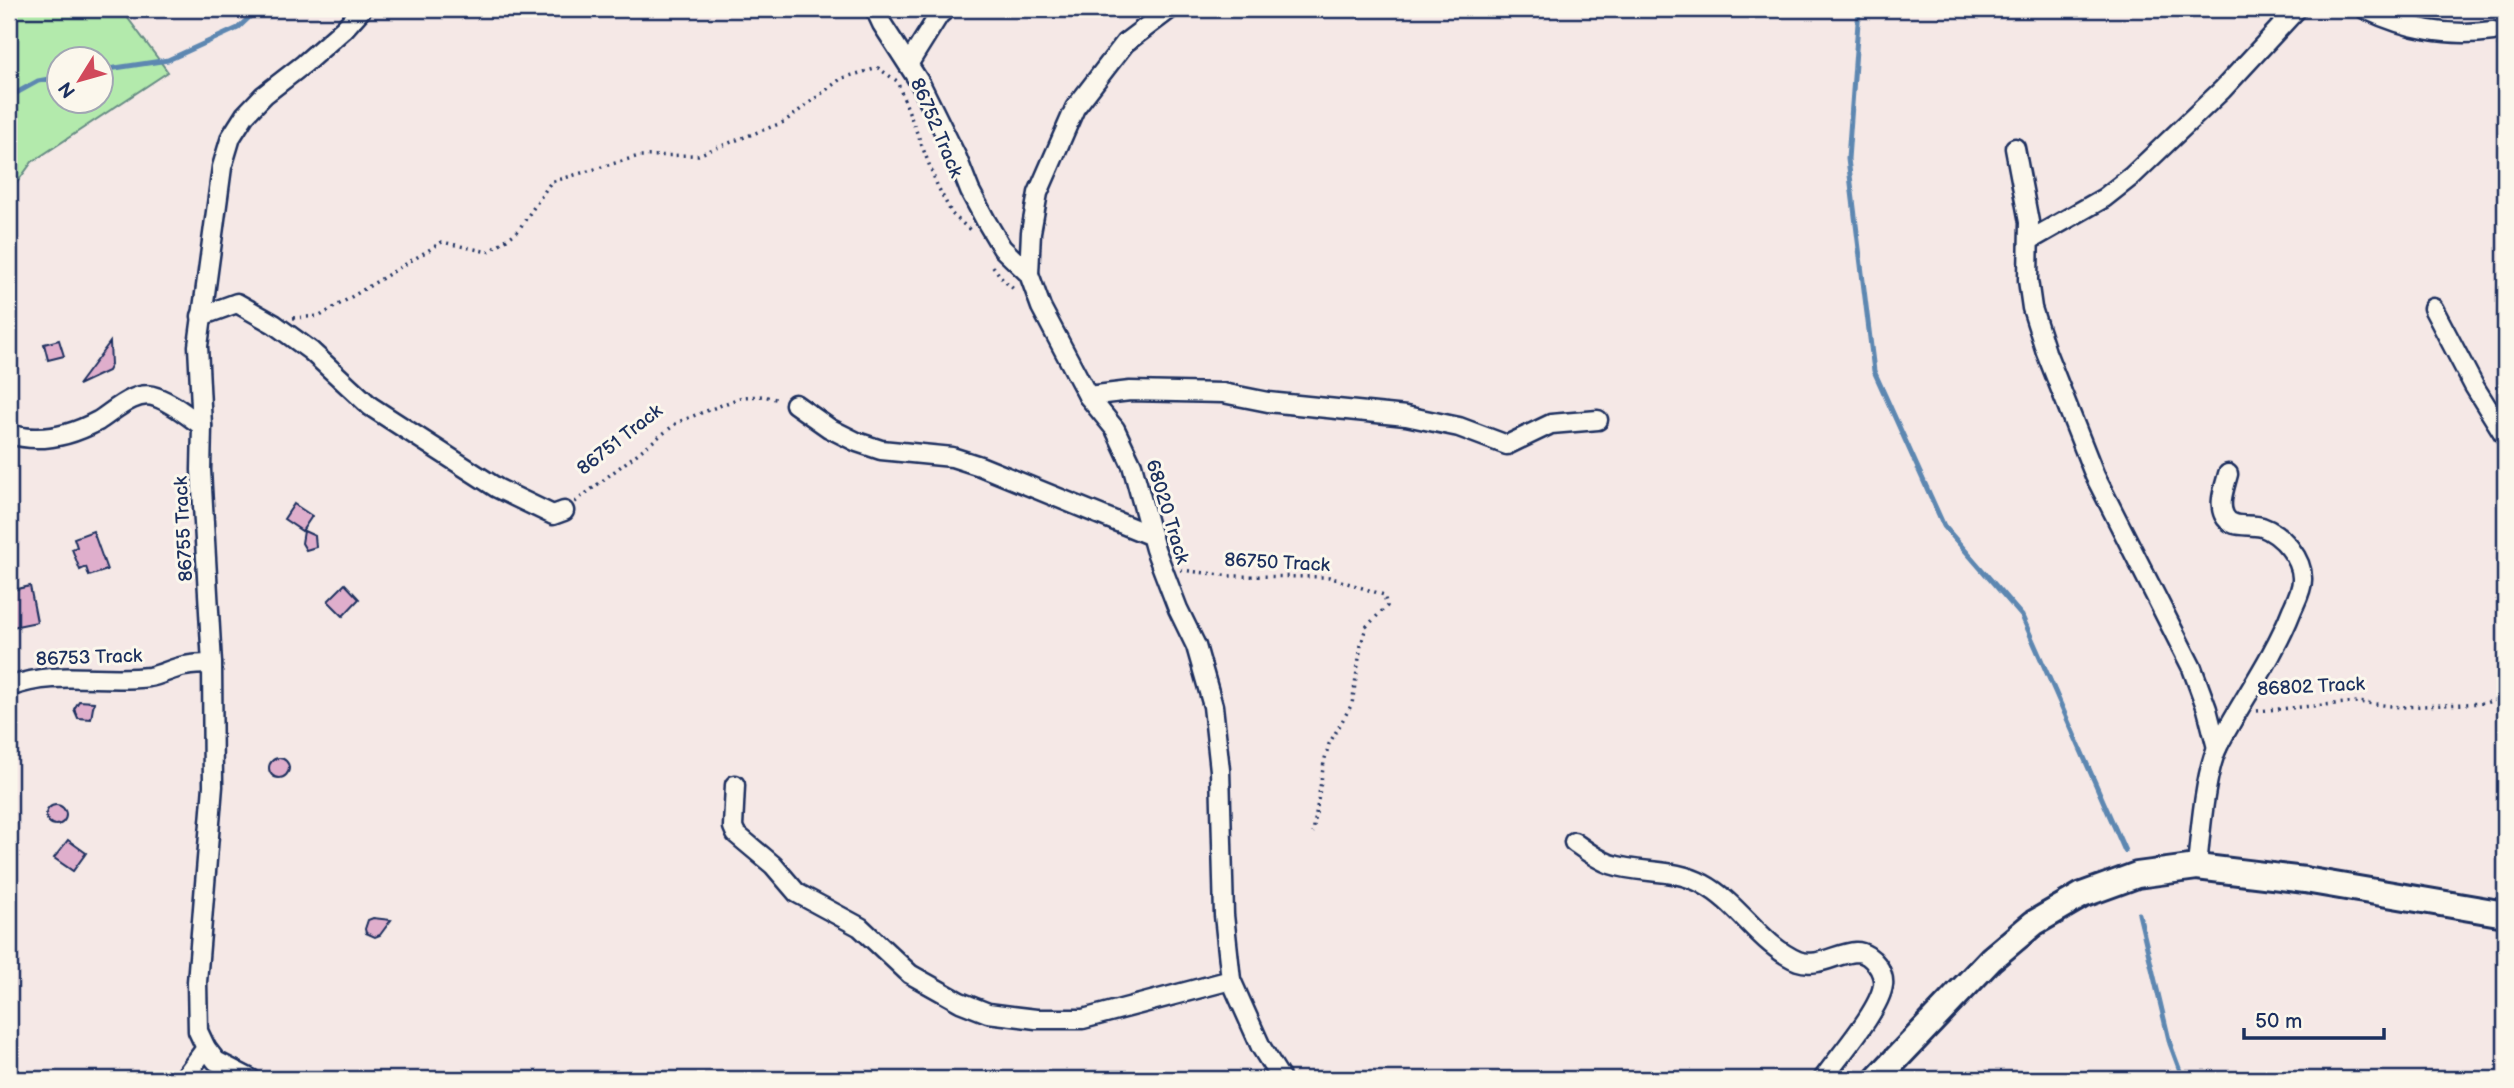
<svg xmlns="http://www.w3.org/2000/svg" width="2514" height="1088" viewBox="0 0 2514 1088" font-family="'Balsamiq Sans',sans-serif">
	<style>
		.green { fill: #b3eaac; stroke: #678c85; stroke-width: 2; fill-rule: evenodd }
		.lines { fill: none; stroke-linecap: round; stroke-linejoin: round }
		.stream { stroke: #5d87b1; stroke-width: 5 }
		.building { fill: #dfaecc; stroke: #1b2f5e; stroke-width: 2 }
		.street-casing { stroke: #1b2f5e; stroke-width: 23 }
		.secondary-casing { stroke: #1b2f5e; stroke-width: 30 }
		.path { stroke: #1b2f5e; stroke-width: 3.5; stroke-dasharray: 2 5; stroke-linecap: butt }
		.street { stroke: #fbf7ec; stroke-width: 18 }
		.secondary { stroke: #fbf7ec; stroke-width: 24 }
		.labels { text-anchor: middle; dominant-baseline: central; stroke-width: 6; stroke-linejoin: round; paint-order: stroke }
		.street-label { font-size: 19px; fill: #1b2f5e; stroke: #fbf7ec }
	</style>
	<rect width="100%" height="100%" fill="#f5e8e6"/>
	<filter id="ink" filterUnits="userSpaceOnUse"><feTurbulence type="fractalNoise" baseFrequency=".0143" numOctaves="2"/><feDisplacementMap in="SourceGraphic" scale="14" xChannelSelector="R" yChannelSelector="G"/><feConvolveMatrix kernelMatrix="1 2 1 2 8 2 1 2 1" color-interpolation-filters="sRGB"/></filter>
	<g filter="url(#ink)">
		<!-- green -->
		<path class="green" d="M9,9H121L168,72L32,162L16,184L9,207ZM60,60H102V102H60Z"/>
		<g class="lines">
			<!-- stream -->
			<g class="stream">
				<polyline points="1859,9 1848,159 1874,371 1944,526 2022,616 2125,851"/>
				<polyline points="102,70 168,60 238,28 258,9"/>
				<polyline points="9,97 38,81 60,77"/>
				<polyline points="2139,914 2170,1044 2183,1079"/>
			</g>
		</g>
		<!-- building -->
		<g class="building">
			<polygon points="59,340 64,356 48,360 44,344"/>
			<polygon points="110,342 111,365 108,371 78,385"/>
			<polygon points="294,504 312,516 302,531 284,519"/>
			<polygon points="93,531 107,570 89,576 86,567 80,570 72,549 77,547 74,538"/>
			<polygon points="304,531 315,536 316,547 306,550 302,543"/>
			<polygon points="345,584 359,599 343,616 328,601"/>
			<polygon points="30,586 37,622 12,627 9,612 9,591"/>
			<polygon points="79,701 94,702 91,719 78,718 74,709"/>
			<circle cx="279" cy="768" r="10"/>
			<circle cx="56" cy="815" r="10"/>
			<polygon points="68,840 86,853 73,871 54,858"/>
			<polygon points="373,918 391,920 380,935 375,937 366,933 365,929 368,920"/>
		</g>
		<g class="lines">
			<!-- street casing -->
			<g class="street-casing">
				<g id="street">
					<polyline points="875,9 882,24 920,83 957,158 970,191 986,221 1002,248 1029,274"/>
					<polyline points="1170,9 1125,43 1075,108 1038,193 1031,232 1029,274 1041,307 1088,396 1115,429 1132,465 1155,549 1178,609 1196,646 1213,706 1220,770 1224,915 1231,980 1261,1047 1281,1079"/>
					<path d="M2365,9C2408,29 2446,37 2493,31"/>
					<polyline points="909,63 939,15 946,9"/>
					<polyline points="2015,148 2029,222 2028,280 2032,308 2046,352 2095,476 2192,668 2207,709 2217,748"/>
					<polyline points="2030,240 2104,198 2132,176 2222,90 2297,9"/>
					<polyline points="2433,308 2474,386 2505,436"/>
					<polyline points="201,316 237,303 274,324 311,351 370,406 390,419 497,488 553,515 564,511"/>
					<polyline points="1088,396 1130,391 1223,393 1268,402 1406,416 1459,427 1507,445 1551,424 1598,420"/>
					<polyline points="795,404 829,428 857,442 881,450 952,457 980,466 1152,536"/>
					<path d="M9,434C39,443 70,436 98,421C114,411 136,389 156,397C173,403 188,416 202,426"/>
					<path d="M9,687C57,669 100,683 149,677C161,675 173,668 185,666C194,664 203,664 212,664"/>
					<polyline points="735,785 733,827 736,834 773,865 797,893 860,927 910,974 960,1002 988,1013 1036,1019 1083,1019 1231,980"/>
					<path d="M1574,842C1585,850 1596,859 1610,864C1640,874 1675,868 1703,884C1739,903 1760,945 1798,961C1818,968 1837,953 1856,952C1864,952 1872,958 1877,965C1881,970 1884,979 1883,985C1880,1010 1838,1057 1823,1079"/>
					<path d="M2197,867C2200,836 2205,772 2218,746C2242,700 2273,659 2292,610C2296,601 2302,590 2302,580C2303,559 2282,534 2262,527C2249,523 2231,530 2224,515C2218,503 2225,486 2228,474"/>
					<polyline points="183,1079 206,1048"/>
					<polyline points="251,1079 216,1061 206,1048 198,1031 197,982 213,786 212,664 201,470 202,426 198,346 222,167 231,137 245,115 264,95 304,64 344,29 362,9"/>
				</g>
			</g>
			<!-- secondary casing -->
			<g class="secondary-casing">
				<polyline id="secondary" points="1877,1079 1991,959 2034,923 2082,895 2137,875 2197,867 2305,880 2505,914"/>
			</g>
			<!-- path -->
			<g class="path">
				<polyline points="2498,45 2505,63"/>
				<polyline points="993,266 1003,280 1016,291"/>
				<polyline points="293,318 320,316 442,242 488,252 517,232 551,182 639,156 698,155 784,122 842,78 878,68 897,81 937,185 952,214 970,230"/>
				<polyline points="575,502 678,422 742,397 763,396 780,400"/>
				<polyline points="1181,570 1231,576 1329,577 1384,595 1387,606 1366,627 1361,645 1352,704 1329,744 1324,762 1313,833"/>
				<polyline points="2257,711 2357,702 2401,707 2485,703 2505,697"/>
			</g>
			<!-- street -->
			<use href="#street" class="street"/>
			<!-- secondary -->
			<use href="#secondary" class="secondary"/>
		</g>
	</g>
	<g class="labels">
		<!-- street labels -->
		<g class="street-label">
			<text transform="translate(936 128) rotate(67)">86752 Track</text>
			<text transform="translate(620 440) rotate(-38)">86751 Track</text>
			<text transform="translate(1167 512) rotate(73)">68020 Track</text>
			<text transform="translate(184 529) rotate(-93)">86755 Track</text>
			<text transform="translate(1277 563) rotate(3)">86750 Track</text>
			<text transform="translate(89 658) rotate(-2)">86753 Track</text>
			<text transform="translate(2311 687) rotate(-3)">86802 Track</text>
		</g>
	</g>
	<!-- margin -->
	<rect width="2514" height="1088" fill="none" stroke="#fbf7ec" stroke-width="35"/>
	<rect x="18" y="18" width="2479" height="1053" fill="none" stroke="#1b2f5e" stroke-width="2.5" filter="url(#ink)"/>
	<!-- north arrow -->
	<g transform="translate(80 80) rotate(233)"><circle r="33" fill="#fbf7ec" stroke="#a1a7b3" stroke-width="2"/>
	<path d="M0-5L12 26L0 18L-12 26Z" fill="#d1495b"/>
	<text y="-10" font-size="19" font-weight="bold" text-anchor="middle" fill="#1b2f5e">N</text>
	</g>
	<!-- scale -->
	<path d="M2244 1028v10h140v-10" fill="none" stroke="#1b2f5e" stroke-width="3.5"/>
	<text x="2255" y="1028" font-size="21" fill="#1b2f5e" stroke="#fbf7ec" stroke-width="5" paint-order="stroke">50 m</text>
</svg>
